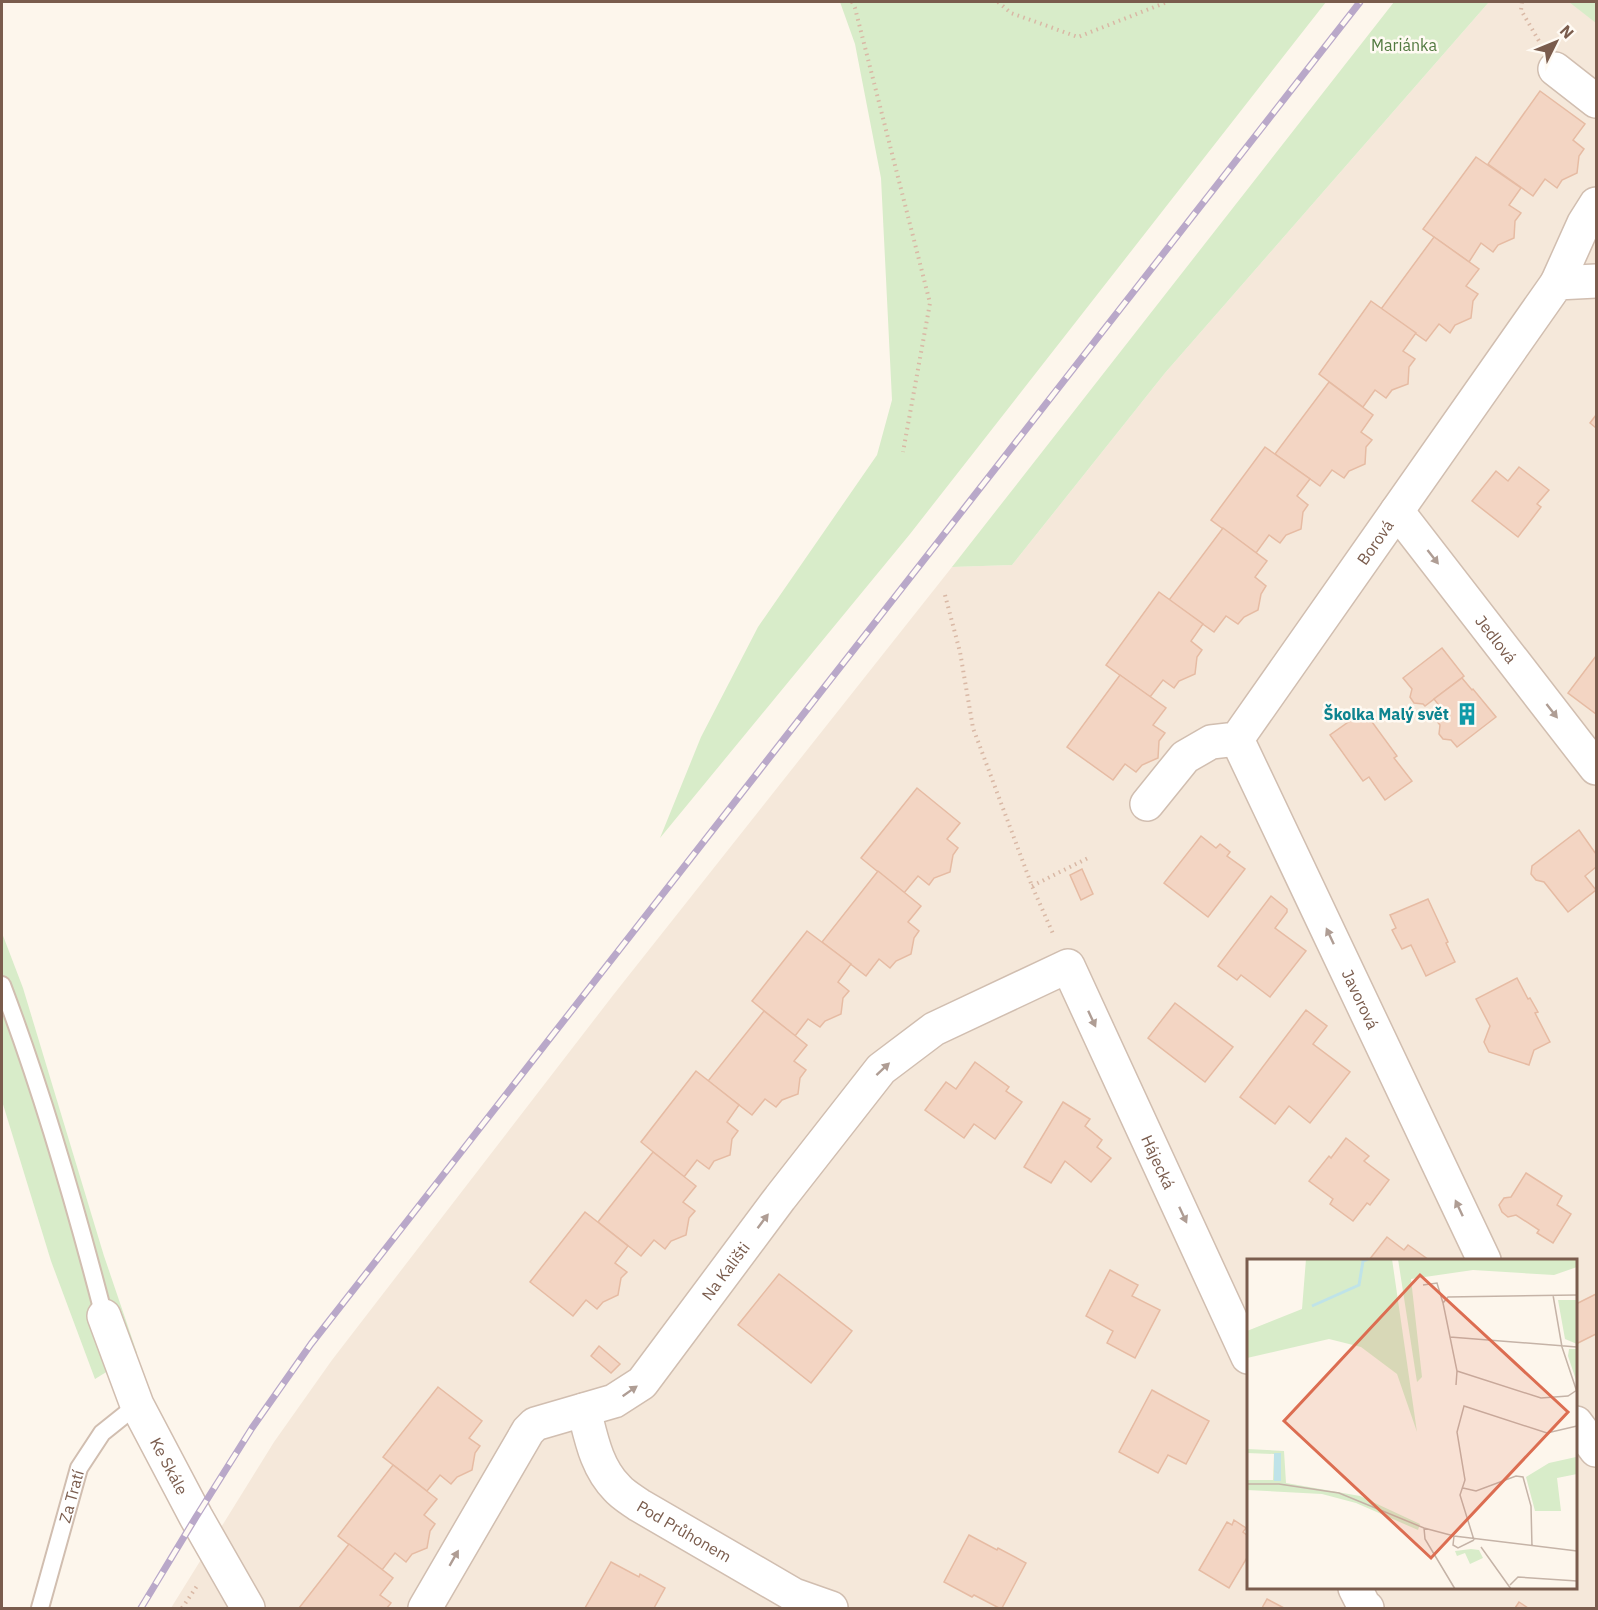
<svg xmlns="http://www.w3.org/2000/svg" width="1598" height="1610" viewBox="0 0 1598 1610" font-family="'IBM Plex Sans',sans-serif">
	<style>
		.residential { fill: #f5e8da; fill-rule: evenodd }
		.green { fill: #d8ecc9 }
		.building { fill: #f3d5c3; stroke: #e6bba3; stroke-width: 1.5 }
		.lines { fill: none; stroke-linecap: round; stroke-linejoin: round }
		.service-casing { stroke: #d1beb0; stroke-width: 20 }
		.minor-casing { stroke: #d1beb0; stroke-width: 36 }
		.path { stroke: #d9b8a5; stroke-width: 4; stroke-dasharray: 1.5 4.5; stroke-linecap: butt }
		.service { stroke: #fff; stroke-width: 16 }
		.minor { stroke: #fff; stroke-width: 33 }
		.rail-casing { stroke: #b9a8c9; stroke-width: 7 }
		.rail { stroke: #fffaf3; stroke-width: 4.5; stroke-dasharray: 14; stroke-linecap: butt }
		.oneway { fill: #af9d94 }
		.labels { text-anchor: middle; dominant-baseline: central; stroke-width: 5; stroke-linejoin: round; paint-order: stroke }
		.park-label { font-size: 16px; fill: #537a41; stroke: #fffaf3 }
		.street-label { font-size: 16px; fill: #7a5c4d; stroke: #fffaf3 }
		.culture-label { font-size: 16px; font-weight: bold; fill: #0d838f; stroke: #fffaf3; text-anchor: end }
		.inset-river { fill: none; stroke: #bfe3e8; stroke-width: 3 }
		.inset-road { fill: none; stroke: #c5b3a7; stroke-width: 1.5 }
		.view { fill: #dc6d51; fill-opacity: 0.15; stroke: #dc6d51; stroke-width: 3 }
		.inset-edge { fill: none; stroke: #7a5c4d; stroke-width: 3 }
	</style>
	<rect width="100%" height="100%" fill="#fdf6ec"/>
	<!-- residential -->
	<path class="residential" d="M1489,2H1570L1596,22V1608H171L274,1442L332,1360L614,994L952,567L1012,565L1165,373ZM1248,1260H1576V1588H1248Z"/>
	<!-- green -->
	<g class="green">
		<polygon points="840,2 1326,2 910,534 660,838 701,737 758,627 877,455 892,400 881,178 855,44"/>
		<polygon points="1394,2 1489,2 1165,373 1012,565 952,567"/>
		<polygon points="1569,2 1596,2 1596,23"/>
		<polygon points="2,933 23,988 104,1256 137,1353 95,1379 51,1261 2,1101"/>
	</g>
	<!-- building -->
	<g class="building">
		<polygon points="1540,91 1585,124 1573,140 1584,149 1579,156 1577,173 1562,180 1557,188 1545,179 1533,196 1488,164"/>
		<polygon points="1476,157 1521,188 1509,205 1521,213 1515,221 1514,238 1498,245 1493,252 1481,243 1469,262 1423,229"/>
		<polygon points="1434,237 1479,269 1466,286 1478,294 1473,301 1471,318 1455,325 1450,333 1439,324 1426,341 1381,309"/>
		<polygon points="1371,301 1416,333 1403,351 1415,359 1409,367 1408,384 1392,390 1386,398 1375,390 1363,407 1319,374"/>
		<polygon points="1329,382 1373,415 1361,432 1372,440 1366,447 1365,464 1349,471 1344,478 1332,470 1320,486 1275,454"/>
		<polygon points="1596,415 1596,428 1590,423"/>
		<polygon points="1265,447 1310,479 1297,496 1308,505 1303,512 1301,529 1286,535 1280,543 1269,535 1256,553 1211,520"/>
		<polygon points="1519,467 1549,490 1537,504 1541,507 1518,537 1472,501 1496,471 1508,481"/>
		<polygon points="1223,528 1267,561 1255,577 1266,586 1261,594 1258,610 1244,617 1238,624 1226,616 1214,632 1169,600"/>
		<polygon points="1159,592 1203,624 1191,641 1202,650 1197,657 1195,674 1179,681 1174,688 1163,680 1150,697 1106,665"/>
		<polygon points="1442,648 1464,676 1425,706 1423,704 1414,703 1410,697 1412,689 1403,678"/>
		<polygon points="1596,656 1596,714 1568,693"/>
		<polygon points="1120,675 1166,708 1153,725 1165,733 1159,741 1158,758 1142,765 1136,772 1125,764 1113,780 1067,747"/>
		<polygon points="1462,678 1472,690 1473,689 1496,717 1457,747 1451,740 1443,739 1439,734 1440,725 1435,719 1444,712 1434,699"/>
		<polygon points="1364,711 1397,756 1394,758 1412,781 1385,800 1369,777 1363,781 1330,735"/>
		<polygon points="917,788 960,823 947,839 958,848 953,855 950,872 934,878 929,885 918,876 904,893 861,858"/>
		<polygon points="1579,830 1596,854 1596,867 1585,876 1596,890 1568,912 1544,882 1536,880 1531,874 1532,866"/>
		<polygon points="1201,836 1216,848 1220,844 1230,852 1227,856 1245,869 1208,917 1164,883"/>
		<polygon points="1082,869 1093,894 1081,900 1070,875"/>
		<polygon points="878,871 921,906 908,922 919,931 914,938 911,954 896,961 890,968 879,959 866,976 822,942"/>
		<polygon points="1271,896 1287,909 1287,912 1275,928 1306,951 1270,997 1241,975 1237,980 1218,966"/>
		<polygon points="1428,899 1448,942 1446,943 1455,962 1426,976 1411,945 1402,949 1392,930 1396,928 1390,915"/>
		<polygon points="807,931 851,964 838,982 849,991 843,998 841,1014 825,1021 820,1027 808,1019 795,1036 752,1001"/>
		<polygon points="1517,978 1528,999 1530,998 1538,1012 1535,1013 1550,1042 1534,1050 1529,1065 1489,1052 1484,1042 1490,1026 1476,999"/>
		<polygon points="1175,1003 1233,1047 1205,1082 1148,1038"/>
		<polygon points="1306,1010 1327,1026 1313,1044 1350,1072 1310,1123 1289,1106 1275,1124 1240,1097"/>
		<polygon points="764,1011 807,1045 794,1061 806,1070 800,1078 798,1094 782,1100 776,1107 765,1099 752,1115 708,1081"/>
		<polygon points="975,1062 1009,1087 1006,1091 1022,1102 995,1139 974,1124 964,1138 925,1110 946,1082 956,1089"/>
		<polygon points="696,1071 739,1105 727,1122 738,1131 732,1139 730,1155 714,1161 709,1169 697,1160 684,1177 641,1142"/>
		<polygon points="1063,1102 1090,1119 1085,1126 1102,1140 1097,1147 1111,1158 1091,1182 1065,1161 1051,1183 1024,1167"/>
		<polygon points="1346,1138 1369,1156 1364,1161 1389,1180 1370,1205 1367,1203 1353,1221 1330,1204 1333,1199 1309,1181 1329,1156 1331,1158"/>
		<polygon points="653,1152 696,1186 683,1202 695,1211 689,1218 686,1235 671,1241 665,1249 654,1240 641,1256 598,1222"/>
		<polygon points="1526,1173 1562,1196 1557,1205 1571,1214 1553,1243 1537,1233 1539,1230 1516,1215 1508,1217 1502,1212 1499,1205 1504,1198 1511,1197"/>
		<polygon points="585,1212 628,1246 615,1263 627,1272 621,1278 618,1295 603,1302 597,1309 586,1300 573,1316 530,1282"/>
		<polygon points="1387,1237 1404,1250 1408,1245 1429,1260 1369,1260"/>
		<polygon points="1110,1270 1138,1285 1132,1296 1160,1310 1135,1358 1107,1343 1113,1331 1086,1316"/>
		<polygon points="779,1274 852,1331 811,1383 738,1325"/>
		<polygon points="1596,1294 1596,1334 1576,1344 1576,1304"/>
		<polygon points="599,1346 620,1364 611,1373 591,1356"/>
		<polygon points="438,1387 482,1421 469,1438 480,1446 475,1453 472,1470 457,1477 451,1484 440,1475 427,1491 383,1457"/>
		<polygon points="1152,1390 1209,1421 1186,1464 1168,1455 1158,1473 1119,1452"/>
		<polygon points="393,1465 437,1499 424,1515 435,1524 430,1531 427,1548 412,1554 406,1562 395,1553 382,1570 338,1536"/>
		<polygon points="1234,1520 1246,1528 1243,1532 1248,1536 1248,1556 1229,1588 1199,1570 1227,1522 1232,1525"/>
		<polygon points="969,1535 997,1550 998,1548 1026,1563 1002,1608 999,1608 974,1595 972,1597 944,1582"/>
		<polygon points="349,1544 393,1578 380,1595 391,1603 387,1608 299,1608"/>
		<polygon points="611,1562 639,1577 640,1574 665,1588 654,1608 585,1608"/>
		<polygon points="1267,1599 1284,1608 1262,1608"/>
		<polygon points="1519,1602 1528,1608 1515,1608"/>
	</g>
	<g class="lines">
		<!-- service casing -->
		<g class="service-casing">
			<g id="service">
				<path d="M2,985C43,1093 75,1204 104,1316"/>
				<path id="s1" d="M40,1608L79,1468L102,1433L137,1405"/>
			</g>
		</g>
		<!-- minor casing -->
		<g class="minor-casing">
			<g id="minor">
				<polyline points="1555,69 1596,101"/>
				<polyline points="1557,283 1584,223 1596,204"/>
				<path id="s2" d="M1397,511L1596,768"/>
				<path id="s3" d="M1237,739L1484,1260"/>
				<path id="s4" d="M1147,804L1185,757L1211,742L1237,739L1557,283L1596,281"/>
				<path id="s5" d="M104,1316L137,1405L196,1517L248,1608"/>
				<path id="s6" d="M584,1410C591,1437 596,1467 617,1488C623,1495 632,1500 639,1505L794,1595L831,1608"/>
				<polyline points="1576,1423 1596,1450"/>
				<polyline points="1355,1588 1364,1606 1367,1608"/>
				<path id="s7" d="M425,1608L528,1431L535,1424L614,1401L642,1383L780,1198L881,1069L934,1029L1068,966L1248,1357"/>
			</g>
		</g>
		<!-- path -->
		<g class="path">
			<polyline points="852,2 855,8 930,303 903,452"/>
			<polyline points="998,2 1011,13 1078,37 1167,2"/>
			<polyline points="1522,2 1521,10 1539,41"/>
			<polyline points="945,595 960,652 973,728 1032,886 1054,936"/>
			<polyline points="1032,886 1088,858"/>
			<polyline points="182,1608 197,1586"/>
		</g>
		<!-- service -->
		<use href="#service" class="service"/>
		<!-- minor -->
		<use href="#minor" class="minor"/>
		<!-- rail casing -->
		<g class="rail-casing">
			<polyline id="rail" points="141,1608 196,1517 252,1428 311,1344 1360,2"/>
		</g>
		<!-- rail -->
		<use href="#rail" class="rail"/>
	</g>
	<!-- one-way arrows -->
	<defs><path id="oneway-solid" d="M-6-.8H1V-3.2L6.5 0L1 3.2V.8H-6Z" transform="scale(1.5)"/></defs>
	<g class="oneway">
		<use href="#oneway-solid" transform="translate(1433 557) rotate(52)"/>
		<use href="#oneway-solid" transform="translate(1552 711) rotate(52)"/>
		<use href="#oneway-solid" transform="translate(1330 936) rotate(-115)"/>
		<use href="#oneway-solid" transform="translate(1092 1019) rotate(65)"/>
		<use href="#oneway-solid" transform="translate(883 1069) rotate(-43)"/>
		<use href="#oneway-solid" transform="translate(1459 1208) rotate(-115)"/>
		<use href="#oneway-solid" transform="translate(1183 1215) rotate(65)"/>
		<use href="#oneway-solid" transform="translate(763 1221) rotate(-53)"/>
		<use href="#oneway-solid" transform="translate(630 1391) rotate(-35)"/>
		<use href="#oneway-solid" transform="translate(454 1558) rotate(-60)"/>
	</g>
	<!-- icons -->
	<defs>
		<g id="building-bare" transform="scale(1.8)"><path d="M-4-6H4V6H1V3H-1V6H-4ZM-2.5-4.3h1.7v1.8h-1.7ZM.8-4.3h1.7v1.8H.8ZM-2.5-1h1.7V.8h-1.7ZM.8-1h1.7V.8H.8Z" fill="#0f9aa8" stroke="#fffaf3" stroke-width="2.5" paint-order="stroke"/></g>
	</defs>
	<g fill-rule="evenodd">
		<use href="#building-bare" x="1467" y="714"/>
	</g>
	<g class="labels">
		<!-- park labels -->
		<g class="park-label">
			<text x="1404" y="45">Mariánka</text>
		</g>
		<!-- street labels -->
		<g class="street-label">
			<text stroke="none"><textPath href="#s4" startOffset="357">Borová</textPath></text>
			<text stroke="none"><textPath href="#s2" startOffset="162">Jedlová</textPath></text>
			<text stroke="none"><textPath href="#s3" startOffset="288">Javorová</textPath></text>
			<text stroke="none"><textPath href="#s7" startOffset="1155">Hájecká</textPath></text>
			<text stroke="none"><textPath href="#s7" startOffset="470">Na Kališti</textPath></text>
			<text stroke="none"><textPath href="#s5" startOffset="164">Ke Skále</textPath></text>
			<text stroke="none"><textPath href="#s1" startOffset="116">Za Tratí</textPath></text>
			<text stroke="none"><textPath href="#s6" startOffset="166">Pod Průhonem</textPath></text>
		</g>
		<!-- culture labels -->
		<g class="culture-label">
			<text x="1449" y="714">Školka Malý svět</text>
		</g>
	</g>
	<!-- overview -->
	<g transform="translate(1247 1259)">
		<rect width="330" height="330" fill="#fdf6ec"/>
		<path d="M59,0H145L170,173L150,115L114,88L82,80L0,99V72L55,50ZM151,0H330V8L307,16L226,11L164,20L175,118L170,123ZM311,41H330V85L318,80ZM322,90H330V124L321,97ZM0,190L37,192L39,224L113,237L173,265L171,271L109,244L75,235L0,231V221H26L27,195L0,194ZM329,198L330,215L310,219L314,252H288L279,218L302,204ZM224,290L232,291L236,299L223,305L218,294L210,297L208,292Z" fill="#d8ecc9"/>
		<path d="M27,194H34V222H27Z" fill="#bfe3e8"/>
		<path class="inset-river" d="M65,47L112,26L116,2L121,0"/>
		<path class="inset-road" d="M176,26L190,24L196,44M306,36L315,88L330,133M203,78L330,88M210,112L294,139L321,137L330,131M209,126L210,112L196,44L201,38L330,36M0,225H32L92,234L177,269L207,277L330,292M216,229L229,232L269,217L276,218L284,247L285,288M177,269L178,280L208,330M207,277L206,286L211,289L227,281M227,281L213,236L218,221L210,173L217,147L300,174L330,167M234,288L264,330M263,326L271,318L330,322"/>
		<path class="view" d="M173,16L321,153L184,299L37,162Z"/>
		<rect width="330" height="330" class="inset-edge"/>
	</g>
	<!-- border -->
	<rect width="1598" height="1610" fill="none" stroke="#7a5c4d" stroke-width="6"/>
	<!-- north arrow -->
	<g transform="translate(1556 42) rotate(47)" stroke="#fffaf3" stroke-width="4.5" paint-order="stroke">
	<path d="M0-4.5L10 22L0 15L-10 22Z" fill="#7a5c4d"/>
	<text y="-9" font-size="16" font-weight="bold" text-anchor="middle" fill="#7a5c4d">N</text>
	</g>
</svg>
